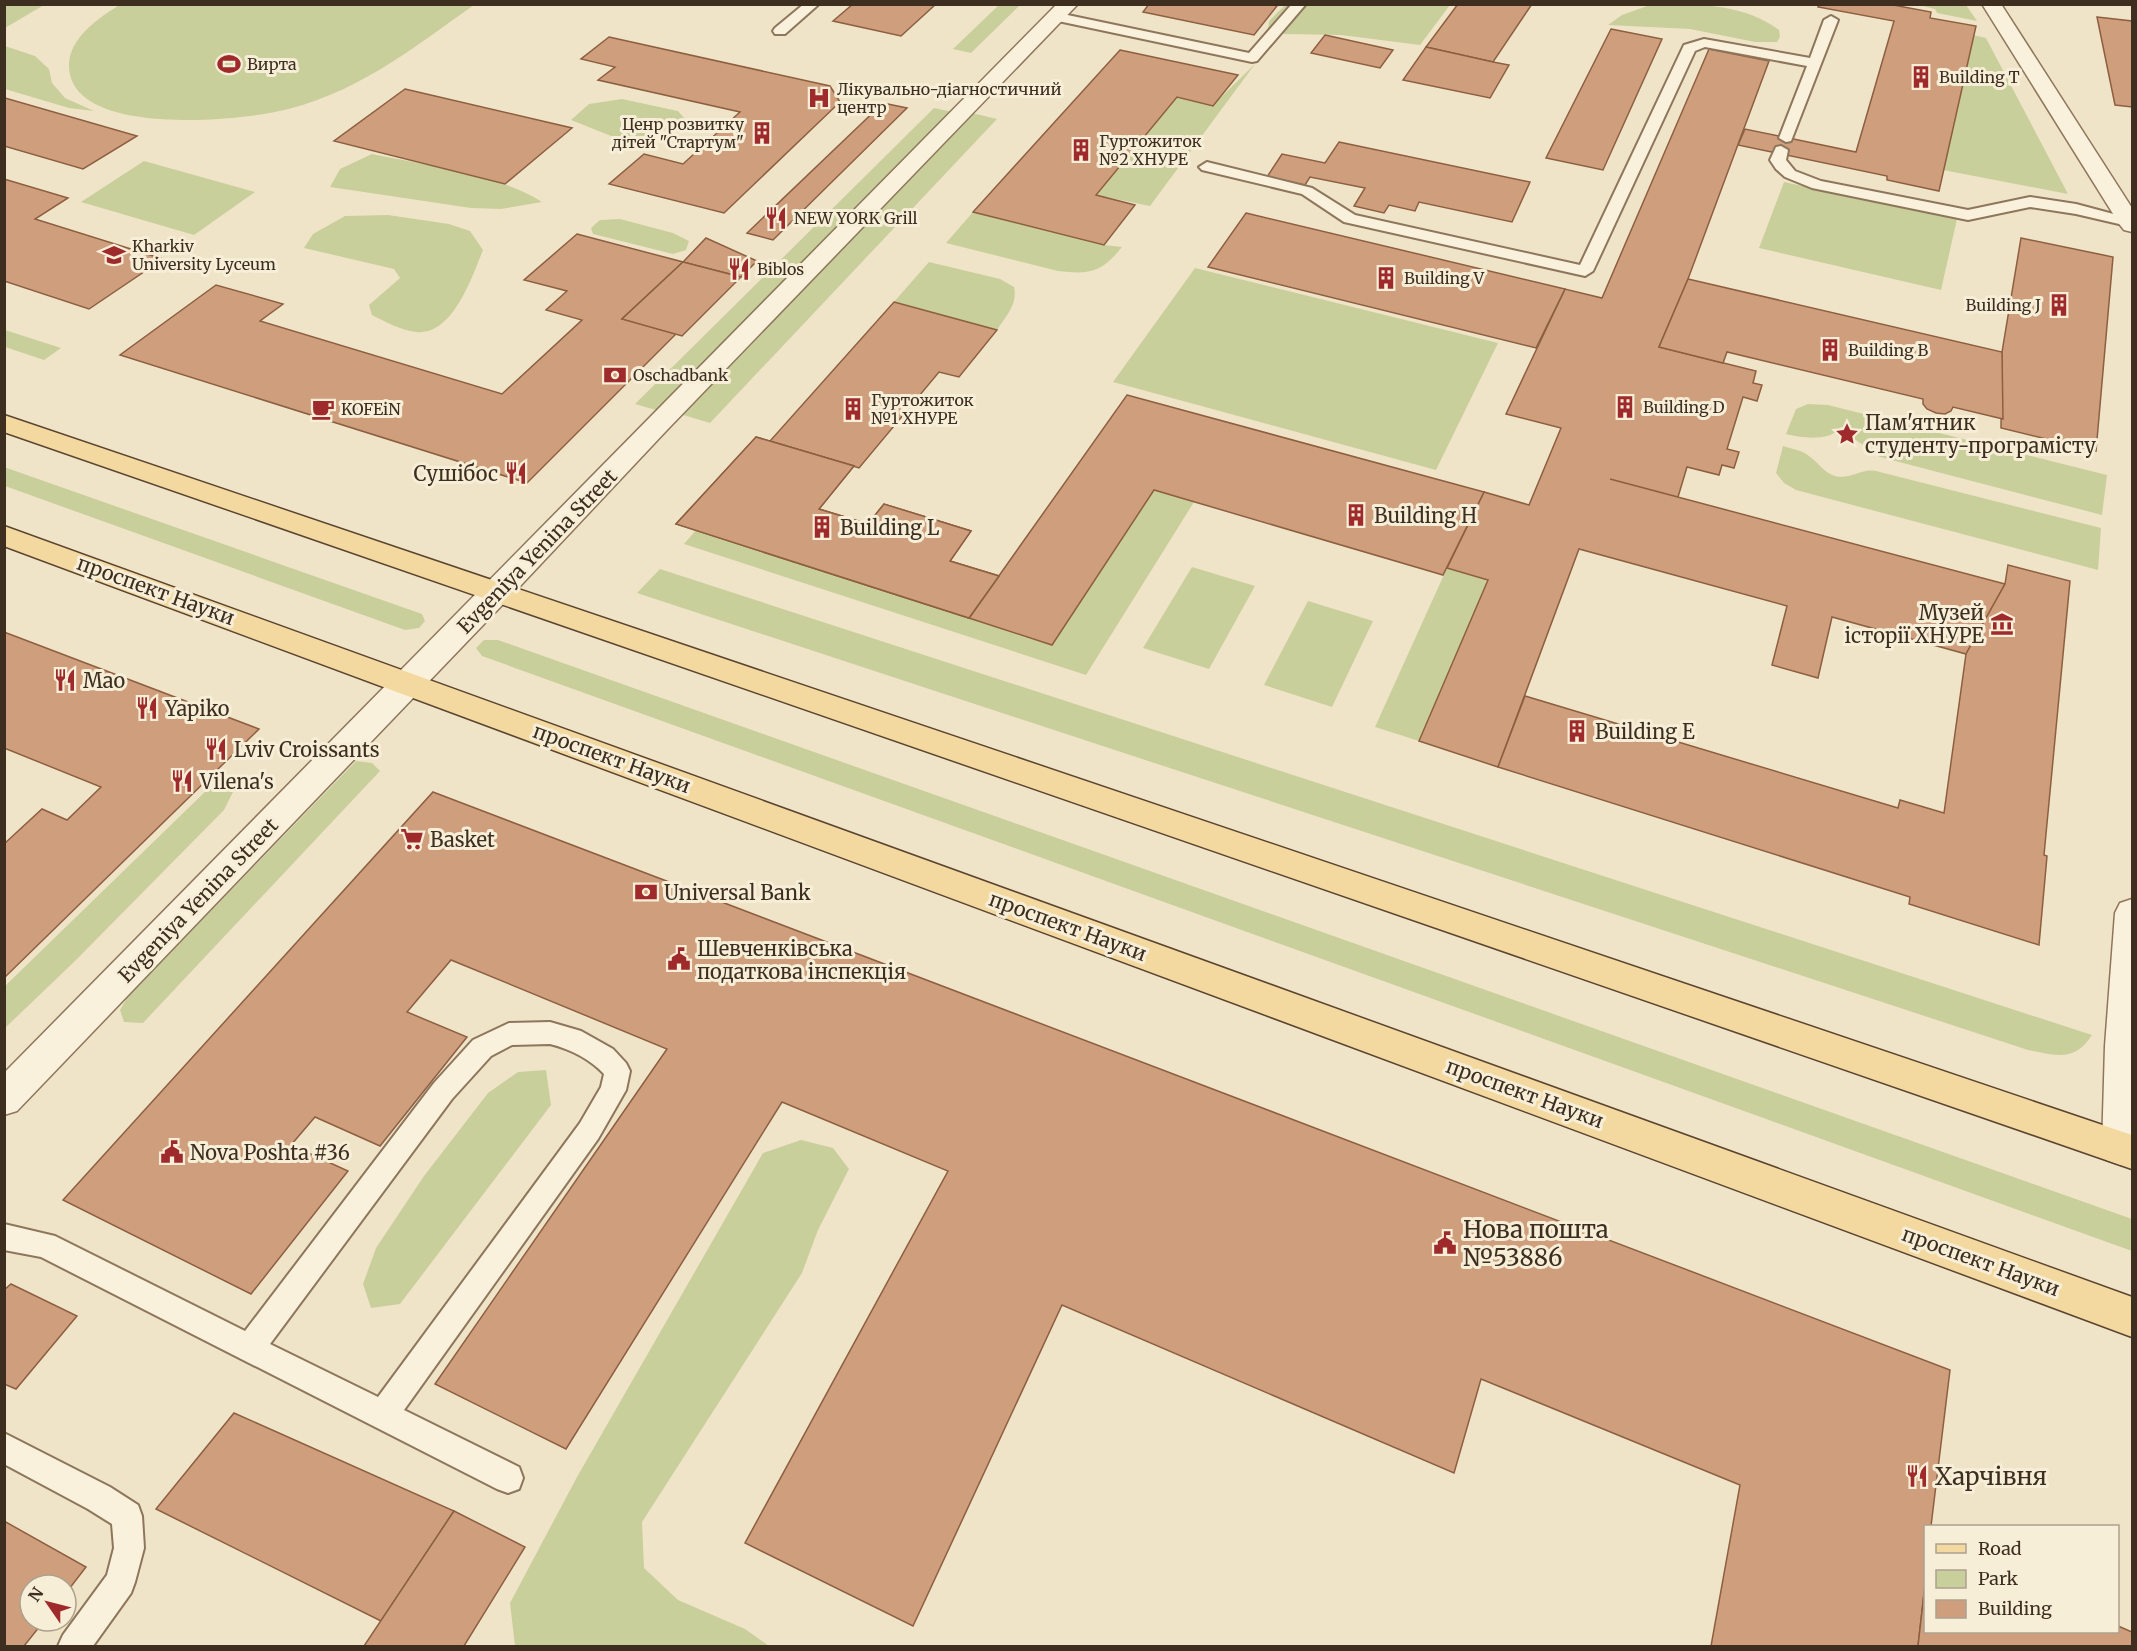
<svg xmlns="http://www.w3.org/2000/svg" width="2137" height="1651" viewBox="0 0 2137 1651" font-family="Merriweather,serif">
	<style>
		.green { fill: #c9cf9b }
		.building { fill: #cf9f7d; stroke: #8d5f41; stroke-width: 1.5 }
		.lines { fill: none; stroke-linecap: round; stroke-linejoin: round }
		.service-casing { stroke: #8d765c; stroke-width: 4 }
		.minor-casing { stroke: #8d765c; stroke-width: 3 }
		.tertiary-casing { stroke: #8d765c; stroke-width: 3 }
		.primary-casing { stroke: #5b4430; stroke-width: 3 }
		.service { fill: #faf1dc; fill-rule: evenodd }
		.minor { fill: #faf1dc; fill-rule: evenodd }
		.tertiary { fill: #faf1dc; fill-rule: evenodd }
		.primary { fill: #f3d9a0; fill-rule: evenodd }
		.labels { text-anchor: middle; dominant-baseline: central; stroke-width: 6; stroke-linejoin: round; paint-order: stroke }
		.far-poi-label { font-size: 16px; fill: #3d2e20; stroke: #f7eed8; text-anchor: start }
		.poi-label { font-size: 20px; fill: #3d2e20; stroke: #f7eed8; text-anchor: start }
		.street-label { font-size: 20px; fill: #3d2e20; stroke: #f7eed8 }
		.near-poi-label { font-size: 24px; fill: #3d2e20; stroke: #f7eed8; text-anchor: start }
	</style>
	<rect width="100%" height="100%" fill="#f0e4c8"/>
	<!-- green -->
	<g class="green">
		<polygon points="5,4 44,4 44,5 5,28"/>
		<path d="M121,4H474V5C410,50 354,96 275,112C232,121 67,137 69,64C70,37 100,17 121,4Z"/>
		<polygon points="1000,4 1019,6 971,53 953,49"/>
		<path d="M1653,4C1696,4 1743,3 1779,30L1780,37L1777,42H1755L1690,29L1608,25L1622,15Z"/>
		<polygon points="1285,5 1450,5 1420,45 1341,35 1284,34 1268,29 1269,21"/>
		<polygon points="1919,5 1966,5 1977,21 1937,13 1935,9"/>
		<polygon points="1973,35 1986,38 2068,194 1943,170"/>
		<polygon points="5,46 35,56 49,69 52,83 65,98 94,111 69,108 5,89"/>
		<polygon points="1255,64 1150,206 1096,195 1177,97 1213,105"/>
		<polygon points="622,99 678,111 685,119 655,135 616,138 571,120 589,104"/>
		<polygon points="934,108 957,113 663,412 635,404"/>
		<polygon points="972,113 997,119 710,423 680,414"/>
		<path d="M372,154C420,164 502,175 542,202L501,209L471,208L330,187L340,169Z"/>
		<polygon points="144,161 255,192 194,235 81,202"/>
		<polygon points="1784,182 1957,219 1941,290 1759,248"/>
		<path d="M973,212L1104,245L1122,247C1102,272 1090,275 1058,271L946,243Z"/>
		<path d="M388,215L449,224L470,231L483,250C472,277 453,336 416,332C400,330 386,322 372,315L369,305L400,278L394,269L304,248L313,234L345,216Z"/>
		<polygon points="620,219 673,233 689,241 686,250 673,254 593,234 591,228 600,220"/>
		<path d="M929,262L1000,279L1014,287C1018,304 1006,316 997,330L893,303Z"/>
		<polygon points="1195,268 1498,343 1436,470 1113,382"/>
		<polygon points="5,330 61,348 44,360 5,347"/>
		<path d="M1808,404L1828,405L2107,475L2102,515L1880,457L1853,438L1855,432L1841,427C1830,442 1802,438 1786,434L1796,409Z"/>
		<path d="M1783,446C1792,449 1802,450 1809,456C1819,463 1823,472 1835,476C1851,480 1861,468 1876,471L2101,528L2098,570L1796,490L1784,483L1776,473Z"/>
		<polygon points="4,467 422,614 425,621 419,628 405,630 5,486"/>
		<polygon points="1154,490 1194,502 1086,675 684,544 696,530 1052,645"/>
		<polygon points="1192,567 1255,586 1209,669 1143,648"/>
		<polygon points="1447,568 1488,580 1419,741 1375,727"/>
		<path d="M660,569L2092,1035C2074,1063 2056,1055 2028,1050L637,593Z"/>
		<polygon points="1308,601 1373,621 1332,707 1264,685"/>
		<polygon points="484,640 498,640 2132,1219 2132,1251 482,656 476,648"/>
		<polygon points="356,761 372,763 380,771 143,1023 124,1022 120,1010 127,998"/>
		<polygon points="236,786 224,810 74,962 5,1028 5,986 210,787"/>
		<polygon points="546,1070 551,1105 400,1304 371,1308 363,1284 376,1248 424,1176 488,1093 518,1072"/>
		<polygon points="801,1140 833,1148 849,1169 818,1230 802,1273 642,1522 644,1568 678,1600 745,1629 769,1646 515,1646 510,1603 577,1477 763,1153"/>
	</g>
	<!-- building -->
	<g class="building">
		<polygon points="853,4 936,4 901,36 833,21"/>
		<polygon points="1149,4 1270,4 1277,6 1254,35 1143,12"/>
		<polygon points="1458,4 1532,4 1493,62 1426,47"/>
		<polygon points="1819,4 1888,4 1931,12 1930,18 1976,26 1939,191 1887,180 1887,176 1738,145 1745,129 1856,152 1894,21 1818,7"/>
		<polygon points="2097,17 2132,21 2132,107 2115,105"/>
		<polygon points="1611,29 1662,39 1603,170 1546,158"/>
		<polygon points="1325,35 1393,50 1380,68 1311,53"/>
		<polygon points="609,37 830,86 840,102 724,213 609,184 644,154 683,164 740,112 598,80 615,67 581,59"/>
		<polygon points="1426,47 1493,62 1509,65 1490,98 1403,80"/>
		<polygon points="1709,49 1769,61 1688,279 1659,347 1756,371 1753,383 1762,385 1757,401 1743,397 1727,449 1739,452 1734,468 1722,465 1719,475 1687,467 1678,497 1610,479 2005,584 1966,654 1832,617 1818,678 1772,665 1787,606 1579,549 1498,767 1419,741 1488,580 1447,568 1484,492 1529,505 1561,428 1506,414 1565,289 1602,298"/>
		<polygon points="1120,50 1238,75 1213,106 1177,97 1096,195 1135,205 1104,245 973,212"/>
		<polygon points="405,89 572,128 505,184 334,141"/>
		<polygon points="4,98 5,98 137,136 83,169 4,146"/>
		<polygon points="883,103 907,108 773,240 747,233"/>
		<polygon points="1339,142 1530,182 1512,222 1419,202 1415,211 1389,205 1384,213 1354,206 1365,188 1310,177 1305,185 1267,177 1282,154 1325,163"/>
		<polygon points="4,179 68,198 35,219 163,259 89,309 4,281"/>
		<polygon points="1246,213 1565,289 1536,348 1208,267"/>
		<polygon points="577,234 683,262 622,319 676,334 527,483 120,355 216,285 283,304 260,321 502,394 582,320 546,310 567,291 524,280"/>
		<polygon points="706,238 757,261 741,277 683,262"/>
		<polygon points="2021,238 2113,257 2096,451 2001,428 2002,352"/>
		<polygon points="683,262 741,277 682,336 622,319"/>
		<polygon points="1688,279 2002,352 2003,419 1953,407 1951,411 1945,414 1936,413 1927,409 1923,404 1923,399 1727,352 1723,363 1659,347"/>
		<polygon points="894,302 997,330 959,377 939,372 859,468 770,441"/>
		<polygon points="1127,395 1484,492 1443,575 1154,490 1052,645 969,618"/>
		<polygon points="756,437 854,466 819,509 868,524 884,504 971,531 950,561 999,576 969,618 676,524"/>
		<polygon points="756,437 854,466 819,509 868,524 884,504 971,531 950,561 999,576 969,618 676,524"/>
		<polygon points="2008,565 2070,581 2044,855 2047,856 2039,945 1909,904 1910,897 1498,767 1525,696 1898,808 1900,800 1944,813 1966,654 2005,584"/>
		<polygon points="4,632 259,729 4,978 4,844 42,809 67,820 101,787 4,748"/>
		<polygon points="433,792 1950,1370 1931,1526 1926,1526 1926,1576 1918,1646 1711,1646 1740,1485 1481,1379 1454,1473 1062,1305 913,1626 745,1543 948,1171 782,1102 566,1449 435,1384 667,1049 451,960 407,1012 467,1037 380,1146 315,1117 291,1145 348,1171 251,1294 63,1200"/>
		<polygon points="11,1284 77,1316 16,1389 4,1384 4,1290"/>
		<polygon points="234,1413 454,1511 381,1621 156,1509"/>
		<polygon points="454,1511 525,1547 464,1646 364,1646"/>
		<polygon points="4,1521 86,1567 66,1593 66,1585 30,1585 30,1621 44,1621 24,1646 4,1646"/>
		<polygon points="1926,1576 1926,1632 2118,1632 2118,1626 2132,1632 2132,1646 1918,1646"/>
	</g>
	<g class="lines">
		<!-- service casing -->
		<g class="service-casing">
			<g id="service">
				<polygon points="804,4 819,4 785,34 775,34 773,31 775,28"/>
				<polygon points="1292,4 1306,4 1257,61 1252,62 1058,21 1051,17 1058,13 1249,53"/>
				<polygon points="1831,16 1838,20 1791,141 1786,142 1779,138 1807,66 1705,47 1695,51 1593,271 1585,276 1344,222 1302,194 1202,170 1199,167 1207,162 1312,188 1355,215 1580,265 1684,45 1704,39 1810,58 1824,20"/>
				<polygon points="1781,146 1788,150 1786,160 1795,171 1821,181 1968,210 2030,197 2076,204 2132,219 2132,227 2076,214 2030,207 1968,220 1812,188 1785,177 1776,169 1770,160 1776,147"/>
				<path d="M550,1022L581,1031L613,1049L626,1063L630,1071L626,1090L598,1139L404,1410L519,1467L523,1478L519,1489L508,1493L497,1489L41,1257L4,1250V1224L55,1236L245,1331L434,1083L473,1040L509,1023ZM550,1044C570,1049 590,1059 604,1074L601,1087L580,1123L378,1397L270,1344L452,1099L491,1056L512,1045Z"/>
				<polygon points="4,1433 110,1487 138,1505 142,1516 144,1548 135,1582 131,1593 93,1646 58,1646 63,1635 107,1575 114,1548 112,1524 88,1509 4,1464"/>
			</g>
		</g>
		<!-- minor casing -->
		<g class="minor-casing">
			<g id="minor">
				<polygon points="1982,4 2001,4 2132,208 2132,232 2124,230 2120,225"/>
				<polygon points="2132,899 2132,1161 2121,1165 2107,1160 2102,1148 2105,1046 2115,913 2120,903"/>
			</g>
		</g>
		<!-- tertiary casing -->
		<g class="tertiary-casing">
			<polygon id="tertiary" points="1057,4 1078,4 667,430 508,599 17,1111 4,1115 4,1073"/>
		</g>
		<!-- primary casing -->
		<g class="primary-casing">
			<g id="primary">
				<polygon points="4,415 2132,1135 2132,1169 4,432"/>
				<polygon points="4,526 2132,1297 2132,1337 4,546"/>
			</g>
		</g>
		<!-- service -->
		<use href="#service" class="service"/>
		<!-- minor -->
		<use href="#minor" class="minor"/>
		<!-- tertiary -->
		<use href="#tertiary" class="tertiary"/>
		<!-- primary -->
		<use href="#primary" class="primary"/>
	</g>
	<!-- icons -->
	<defs>
		<g id="stadium-bare" transform="scale(1.8)"><path d="M0-5a6.5 5 0 1 0 0 10a6.5 5 0 1 0 0-10ZM-3.5-1.8h7v3.6h-7Z" fill="#9e2a2b" stroke="#f7eed8" stroke-width="2.5" paint-order="stroke"/></g>
		<g id="building-bare" transform="scale(1.8)"><path d="M-4-6H4V6H1V3H-1V6H-4ZM-2.5-4.3h1.7v1.8h-1.7ZM.8-4.3h1.7v1.8H.8ZM-2.5-1h1.7V.8h-1.7ZM.8-1h1.7V.8H.8Z" fill="#9e2a2b" stroke="#f7eed8" stroke-width="2.5" paint-order="stroke"/></g>
		<g id="hospital-bare" transform="scale(1.8)"><path d="M-5-5h3v3.5h4V-5h3V5h-3V1.5h-4V5h-3Z" fill="#9e2a2b" stroke="#f7eed8" stroke-width="2.5" paint-order="stroke"/></g>
		<g id="restaurant-bare" transform="scale(1.8)"><path d="M-5-6h1v4h1v-4h1v4h1v-4h1v5L-1.5 .5V6h-2V.5L-5-1ZM5-6V6H3V1.5H1.5Q1.5-4 5-6Z" fill="#9e2a2b" stroke="#f7eed8" stroke-width="2.5" paint-order="stroke"/></g>
		<g id="university-bare" transform="scale(1.8)"><path d="M0-5L7-2L0 1L-7-2ZM-4 1L0 2.5L4 1V4Q0 6-4 4Z" fill="#9e2a2b" stroke="#f7eed8" stroke-width="2.5" paint-order="stroke"/></g>
		<g id="bank-bare" transform="scale(1.8)"><path d="M-6-4H6V4H-6ZM0-2.3a2.3 2.3 0 1 0 0 4.6a2.3 2.3 0 1 0 0-4.6Z" fill="#9e2a2b" stroke="#f7eed8" stroke-width="2.5" paint-order="stroke"/></g>
		<g id="cafe-bare" transform="scale(1.8)"><path d="M-5.5-4.5H6V0H3Q3 3.5 0 3.5H-2.5Q-5.5 3.5-5.5 0ZM3-3.2v2h1.7v-2ZM-6 4.5H4V6H-6Z" fill="#9e2a2b" stroke="#f7eed8" stroke-width="2.5" paint-order="stroke"/></g>
		<g id="sight-bare" transform="scale(1.8)"><path d="M0-6L1.8-2.2L6-1.7L2.9 1.2L3.7 5.4L0 3.3L-3.7 5.4L-2.9 1.2L-6-1.7L-1.8-2.2Z" fill="#9e2a2b" stroke="#f7eed8" stroke-width="2.5" paint-order="stroke"/></g>
		<g id="museum-bare" transform="scale(1.8)"><path d="M0-6L6-3V-2H-6V-3ZM-5-1h2V3h-2ZM-1-1h2V3h-2ZM3-1h2V3H3ZM-6 4H6V6H-6Z" fill="#9e2a2b" stroke="#f7eed8" stroke-width="2.5" paint-order="stroke"/></g>
		<g id="supermarket-bare" transform="scale(1.8)"><path d="M-6-5.5h2.5l.6 2H6L4.5 2H-2.5L-4.4-4H-6ZM-1.5 3.2a1.3 1.3 0 1 0 .1 0ZM3 3.2a1.3 1.3 0 1 0 .1 0Z" fill="#9e2a2b" stroke="#f7eed8" stroke-width="2.5" paint-order="stroke"/></g>
		<g id="civic-bare" transform="scale(1.8)"><path d="M-.6-6.5H3V-4.5H.6V-3L4-1V1h2V6H-6V1h2V-1L-.6-3ZM-1.2 2.5V6h2.4V2.5Z" fill="#9e2a2b" stroke="#f7eed8" stroke-width="2.5" paint-order="stroke"/></g>
	</defs>
	<g fill-rule="evenodd">
		<use href="#stadium-bare" x="229" y="64"/>
		<use href="#building-bare" x="1921" y="77"/>
		<use href="#hospital-bare" x="819" y="98"/>
		<use href="#building-bare" x="762" y="133"/>
		<use href="#building-bare" x="1081" y="150"/>
		<use href="#restaurant-bare" x="776" y="218"/>
		<use href="#university-bare" x="114" y="255"/>
		<use href="#restaurant-bare" x="739" y="269"/>
		<use href="#building-bare" x="1386" y="278"/>
		<use href="#building-bare" x="2059" y="305"/>
		<use href="#building-bare" x="1830" y="350"/>
		<use href="#bank-bare" x="615" y="375"/>
		<use href="#building-bare" x="1625" y="407"/>
		<use href="#cafe-bare" x="323" y="409"/>
		<use href="#building-bare" x="853" y="409"/>
		<use href="#sight-bare" x="1847" y="434"/>
		<use href="#restaurant-bare" x="516" y="473"/>
		<use href="#building-bare" x="1356" y="515"/>
		<use href="#building-bare" x="822" y="527"/>
		<use href="#museum-bare" x="2002" y="624"/>
		<use href="#restaurant-bare" x="65" y="680"/>
		<use href="#restaurant-bare" x="147" y="708"/>
		<use href="#building-bare" x="1577" y="731"/>
		<use href="#restaurant-bare" x="216" y="749"/>
		<use href="#restaurant-bare" x="182" y="781"/>
		<use href="#supermarket-bare" x="412" y="839"/>
		<use href="#bank-bare" x="646" y="892"/>
		<use href="#civic-bare" x="679" y="959"/>
		<use href="#civic-bare" x="172" y="1152"/>
		<use href="#civic-bare" x="1445" y="1243"/>
		<use href="#restaurant-bare" x="1917" y="1476"/>
	</g>
	<g class="labels">
		<!-- far-poi labels -->
		<g class="far-poi-label">
			<text x="247" y="64">Вирта</text>
			<text x="1939" y="77">Building T</text>
			<text x="837" y="89">Лікувально-діагностичний<tspan x="837" dy="18">центр</tspan></text>
			<text x="744" y="124" text-anchor="end">Ценр розвитку<tspan x="744" dy="18">дітей "Стартум"</tspan></text>
			<text x="1099" y="141">Гуртожиток<tspan x="1099" dy="18">№2 ХНУРЕ</tspan></text>
			<text x="794" y="218">NEW YORK Grill</text>
			<text x="132" y="246">Kharkiv<tspan x="132" dy="18">University Lyceum</tspan></text>
			<text x="757" y="269">Biblos</text>
			<text x="1404" y="278">Building V</text>
			<text x="2041" y="305" text-anchor="end">Building J</text>
			<text x="1848" y="350">Building B</text>
			<text x="633" y="375">Oschadbank</text>
			<text x="871" y="400">Гуртожиток<tspan x="871" dy="18">№1 ХНУРЕ</tspan></text>
			<text x="1643" y="407">Building D</text>
			<text x="341" y="409">KOFEiN</text>
		</g>
		<!-- poi labels -->
		<g class="poi-label">
			<text x="1865" y="422">Пам'ятник<tspan x="1865" dy="23">студенту-програмісту</tspan></text>
			<text x="498" y="473" text-anchor="end">Сушібос</text>
			<text x="1374" y="515">Building H</text>
			<text x="840" y="527">Building L</text>
			<text x="1984" y="612" text-anchor="end">Музей<tspan x="1984" dy="23">історії ХНУРЕ</tspan></text>
			<text x="83" y="680">Мао</text>
			<text x="165" y="708">Yapiko</text>
			<text x="1595" y="731">Building E</text>
			<text x="234" y="749">Lviv Croissants</text>
			<text x="200" y="781">Vilena's</text>
			<text x="430" y="839">Basket</text>
			<text x="664" y="892">Universal Bank</text>
			<text x="697" y="948">Шевченківська<tspan x="697" dy="23">податкова інспекція</tspan></text>
			<text x="190" y="1152">Nova Poshta #36</text>
		</g>
		<!-- street labels -->
		<g class="street-label">
			<text transform="translate(537 551) rotate(-46)">Evgeniya Yenina Street</text>
			<text transform="translate(156 590) rotate(20)">проспект Науки</text>
			<text transform="translate(612 758) rotate(20)">проспект Науки</text>
			<text transform="translate(198 900) rotate(-46)">Evgeniya Yenina Street</text>
			<text transform="translate(1068 926) rotate(20)">проспект Науки</text>
			<text transform="translate(1525 1093) rotate(20)">проспект Науки</text>
			<text transform="translate(1981 1261) rotate(20)">проспект Науки</text>
		</g>
		<!-- near-poi labels -->
		<g class="near-poi-label">
			<text x="1463" y="1229">Нова пошта<tspan x="1463" dy="28">№53886</tspan></text>
			<text x="1935" y="1476">Харчівня</text>
		</g>
	</g>
	<!-- border -->
	<rect width="2137" height="1651" fill="none" stroke="#3d2e20" stroke-width="12"/>
	<!-- legend -->
	<rect x="1924" y="1525" width="195" height="108" fill="#f7eed8" stroke="#ada18e" stroke-width="1.5"/>
	<rect x="1936" y="1544" width="30" height="9" fill="#f3d9a0" stroke="#ada18e" stroke-width="1.5"/>
	<text x="1978" y="1555" font-size="18" fill="#3d2e20">Road</text>
	<rect x="1936" y="1570" width="30" height="18" fill="#c9cf9b" stroke="#ada18e" stroke-width="1.5"/>
	<text x="1978" y="1585" font-size="18" fill="#3d2e20">Park</text>
	<rect x="1936" y="1600" width="30" height="18" fill="#cf9f7d" stroke="#ada18e" stroke-width="1.5"/>
	<text x="1978" y="1615" font-size="18" fill="#3d2e20">Building</text>
	<!-- north arrow -->
	<g transform="translate(48 1603) rotate(305)"><circle r="28" fill="#f7eed8" stroke="#ada18e" stroke-width="1.5"/>
	<path d="M0-4.5L10 22L0 15L-10 22Z" fill="#9e2a2b"/>
	<text y="-9" font-size="16" font-weight="bold" text-anchor="middle" fill="#3d2e20">N</text>
	</g>
</svg>
